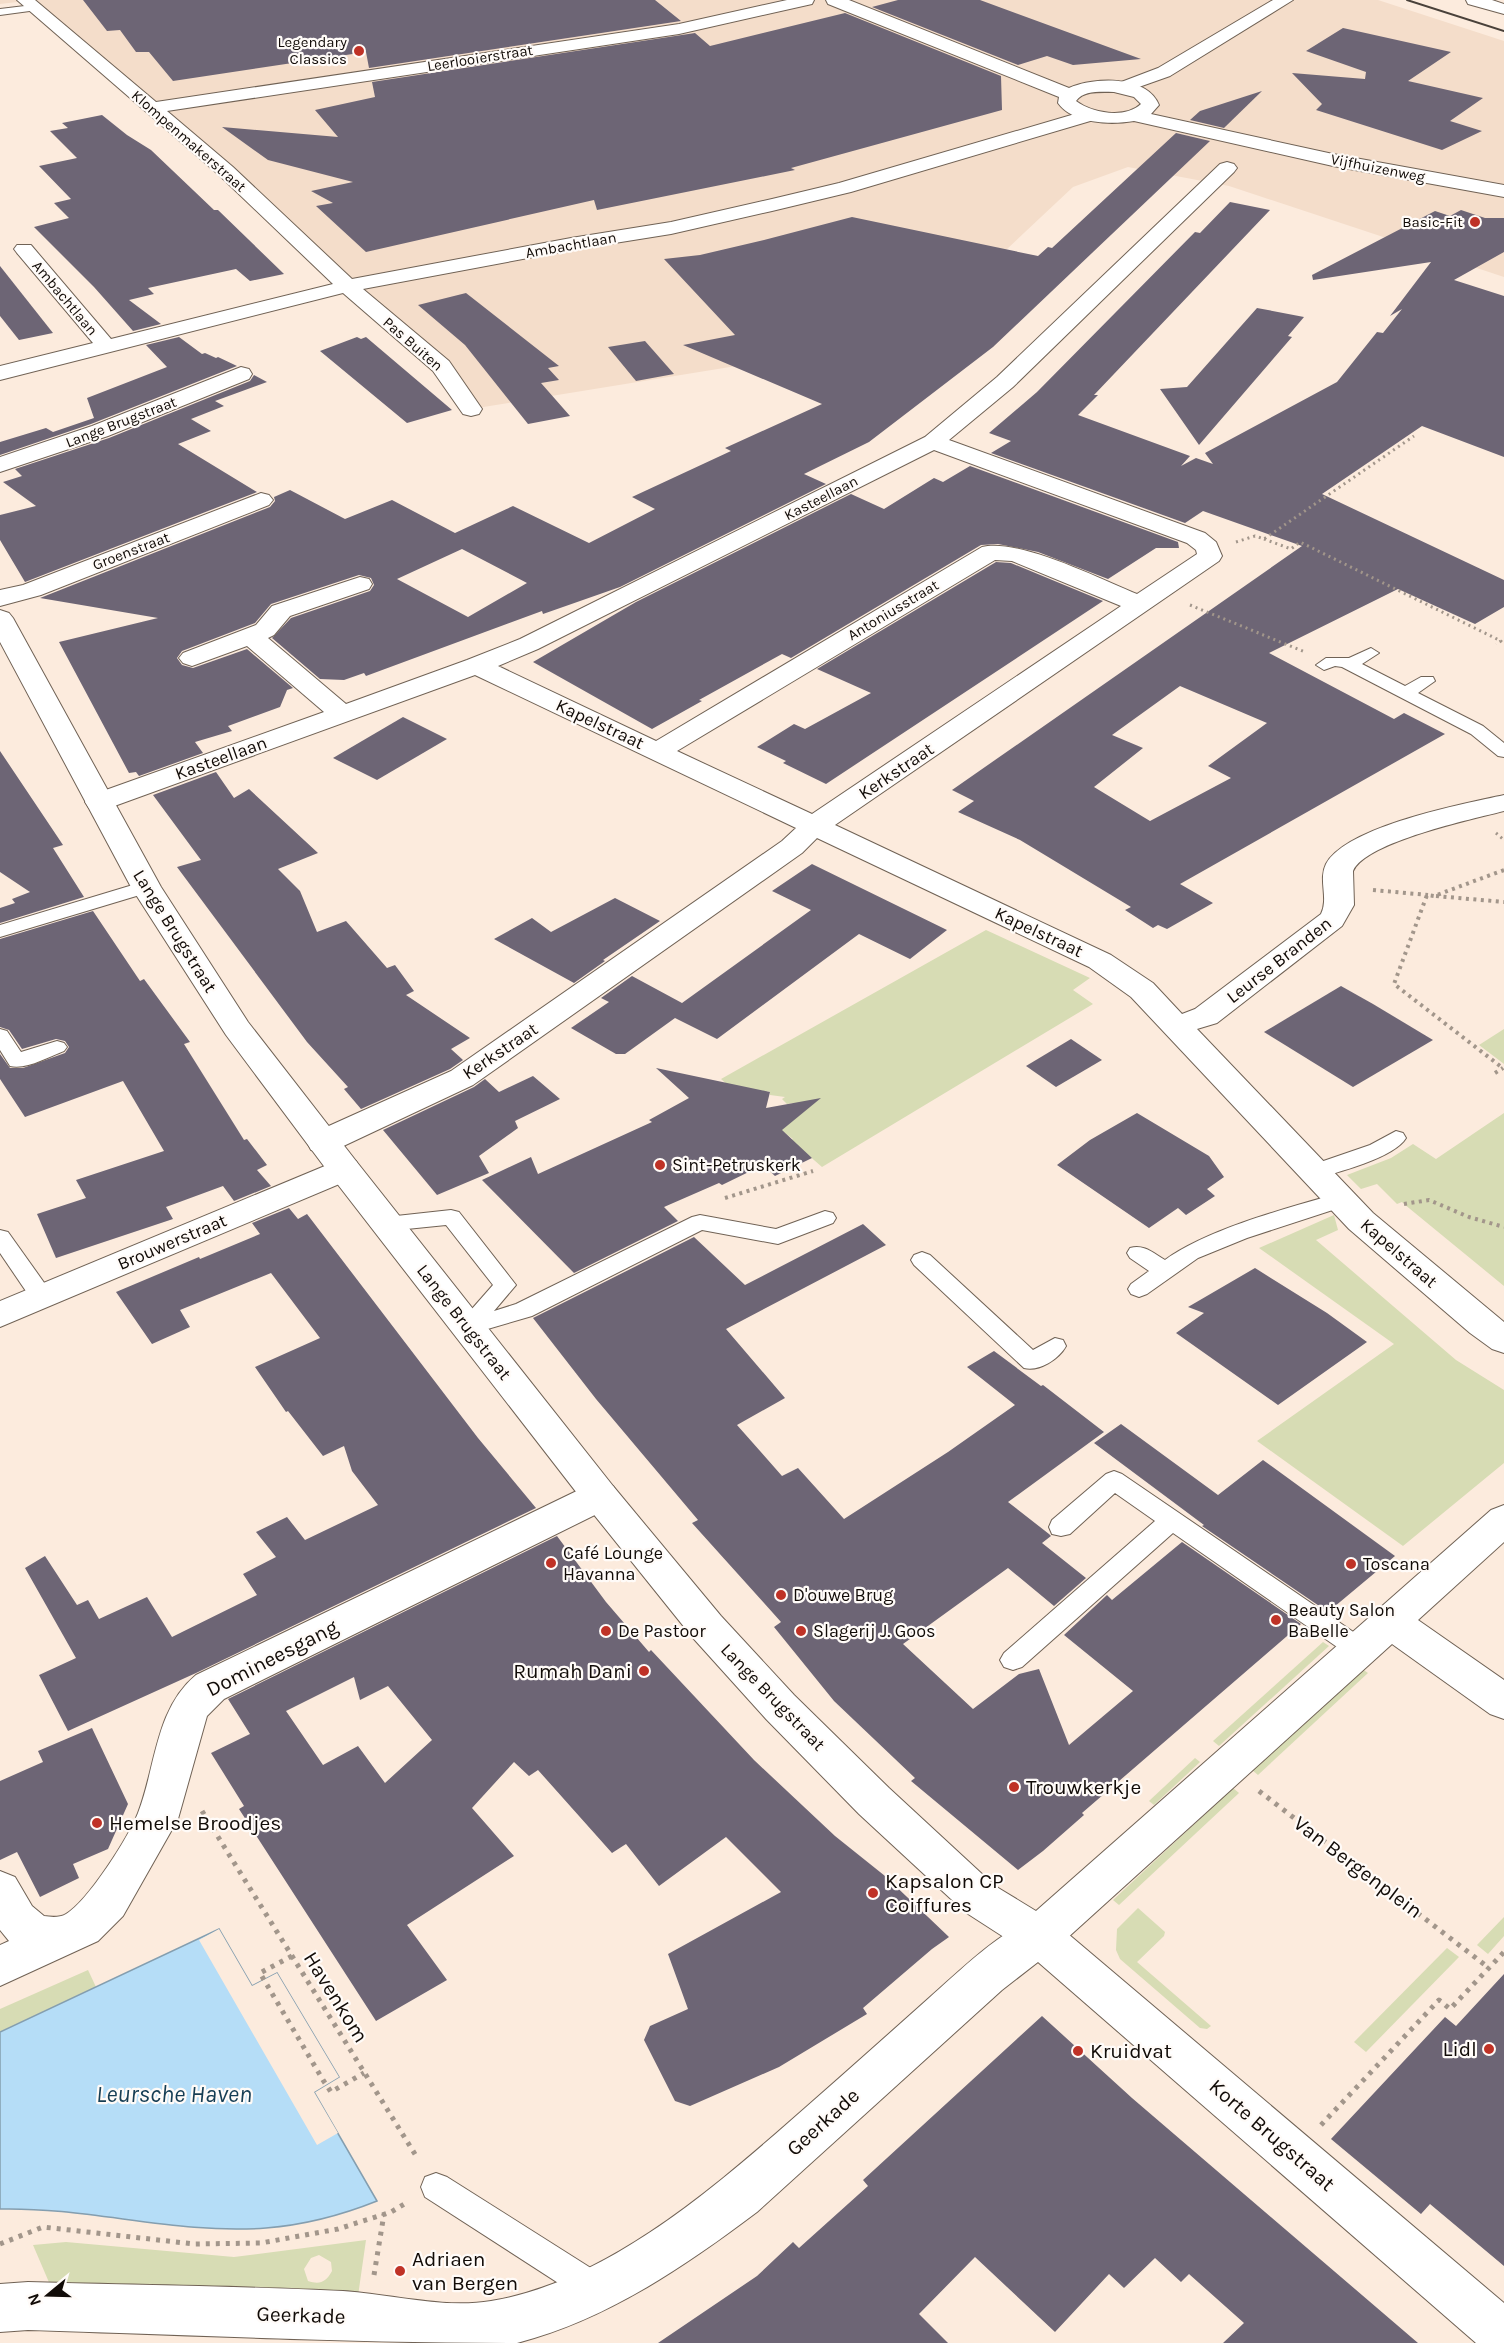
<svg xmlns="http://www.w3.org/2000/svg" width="1504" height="2343" viewBox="0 0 1504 2343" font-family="Karla,sans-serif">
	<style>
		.built { fill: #f4ddca }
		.green { fill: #d7dcb4; fill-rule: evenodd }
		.water { fill: #b5ddf7; stroke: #849eaf; stroke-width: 1.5 }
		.pier { fill: #fcebdd }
		.building { fill: #6d6575; fill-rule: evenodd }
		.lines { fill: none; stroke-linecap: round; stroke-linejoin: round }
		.service-casing { stroke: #706255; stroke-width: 2 }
		.minor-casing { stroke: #706255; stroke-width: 2 }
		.tertiary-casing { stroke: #706255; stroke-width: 2 }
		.path-far2 { stroke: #a2968b; stroke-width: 3; stroke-dasharray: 2 4; stroke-linecap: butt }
		.path-far1 { stroke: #a2968b; stroke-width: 4; stroke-dasharray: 3 4.5; stroke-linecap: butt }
		.path { stroke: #a2968b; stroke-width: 5; stroke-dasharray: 4 6; stroke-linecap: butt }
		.service { fill: #fff; fill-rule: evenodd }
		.minor { fill: #fff; fill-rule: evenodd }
		.tertiary { fill: #fff; fill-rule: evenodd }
		.rail { stroke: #49413a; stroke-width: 2 }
		.poi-dot { fill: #bf3226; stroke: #fffbf8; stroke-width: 2 }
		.labels { text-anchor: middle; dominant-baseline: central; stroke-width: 4.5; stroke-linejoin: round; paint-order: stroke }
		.far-poi-label { font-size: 15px; fill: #110b07; stroke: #fffbf8; text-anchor: end }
		.far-street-label { font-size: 15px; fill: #110b07; stroke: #fffbf8 }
		.street-label { font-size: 18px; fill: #110b07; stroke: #fffbf8 }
		.poi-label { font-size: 18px; fill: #110b07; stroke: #fffbf8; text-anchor: start }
		.near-street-label { font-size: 21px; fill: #110b07; stroke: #fffbf8 }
		.near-poi-label { font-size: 21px; fill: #110b07; stroke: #fffbf8; text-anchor: start }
		.near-water-label { font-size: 24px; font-style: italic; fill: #153d54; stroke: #fffbf8 }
	</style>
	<rect width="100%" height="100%" fill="#fcebdd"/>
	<!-- built -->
	<polygon class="built" points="0,0 1378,0 1504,41 1504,277 1229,186 1128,167 1073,187 957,296 908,338 471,409 452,379 26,1 0,4"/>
	<!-- green -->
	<g class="green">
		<polygon points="986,930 1090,978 1073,990 1093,1004 822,1167 791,1140 793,1139 777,1127 793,1103 787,1104 782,1099 785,1097 770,1095 770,1092 767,1091 765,1095 731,1088 721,1079"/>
		<polygon points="1504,1029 1504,1064 1479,1045"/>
		<polygon points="1504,1113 1504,1286 1404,1204 1402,1202 1397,1204 1377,1184 1361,1189 1347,1175 1391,1158 1413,1144 1436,1159"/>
		<polygon points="1334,1215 1338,1230 1316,1240 1456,1360 1504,1390 1504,1463 1403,1546 1257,1441 1394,1344 1259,1248"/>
		<polygon points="1323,1642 1329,1646 1219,1746 1213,1741"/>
		<polygon points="1362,1669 1368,1673 1258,1775 1252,1770"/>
		<polygon points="1195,1758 1200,1762 1154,1805 1149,1801"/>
		<polygon points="1233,1788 1239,1793 1119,1905 1113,1900"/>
		<polygon points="1138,1908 1165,1932 1164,1936 1137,1962 1211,2026 1207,2029 1200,2028 1120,1959 1116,1950 1117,1929"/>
		<polygon points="1504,1917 1504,1936 1488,1954 1477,1945"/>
		<polygon points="1447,1948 1459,1957 1366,2052 1354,2042"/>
		<polygon points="88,1970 96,1987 0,2032 0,2009"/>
		<path d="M366,2240L358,2296L51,2287L33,2245L66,2242L234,2257ZM319,2255L331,2262L332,2271C326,2282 320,2285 308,2281L304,2269L311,2258Z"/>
	</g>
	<!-- water -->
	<path class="water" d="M219,1929L252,1986L277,1973L339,2077L314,2092L377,2201C342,2215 304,2225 266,2228C177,2235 89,2207 0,2209V2032Z"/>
	<!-- pier -->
	<polygon class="pier" points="219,1929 252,1986 277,1973 339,2077 314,2092 338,2133 317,2145 199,1940"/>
	<!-- building -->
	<g class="building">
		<polygon points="83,0 655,0 681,21 369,68 366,52 173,81 149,52 136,52 120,30 107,31"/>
		<polygon points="898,0 980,0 1141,59 1073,65 1047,56 1018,65 872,7"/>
		<polygon points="845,13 1001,76 1002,110 791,168 795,170 597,210 594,200 366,252 316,206 333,203 311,191 353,182 268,160 222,127 338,137 315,110 375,97 372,82 695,33 710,46"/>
		<polygon points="1343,28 1451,52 1408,81 1483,98 1450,121 1482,131 1442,150 1316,110 1322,104 1292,73 1365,79 1366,72 1306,51"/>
		<polygon points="1262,91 1224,128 1190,120 1200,111"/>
		<polygon points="102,115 127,135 151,150 214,210 218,210 284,274 250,281 236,269 148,288 154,294 129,300 161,324 133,331 94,287 34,227 69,218 54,203 71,199 39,166 77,158 50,131 68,128 62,123"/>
		<path d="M1176,133L1210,141L993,347L869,442L804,474L826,484L620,587L543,614L542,611L366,676L364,673L344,680L320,679L272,638L291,618L370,591L374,585L371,578L359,575L271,604L255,623L182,651L177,658L182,665L193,668L247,649L293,688L287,690L280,707L228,726L232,731L195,742L203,753L139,776L136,772L129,773L59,642L158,618L40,598L270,507L275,501L274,497L290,490L345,519L392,500L455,533L513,506L589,543L655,509L632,497L731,451L725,448L822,404L683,345L735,335L664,259L700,255L764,240L852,217L1038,256L1048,247L1052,248ZM462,549L527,583L468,617L397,579Z"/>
		<path d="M1230,202L1270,210L1094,395H1098L1078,415L1190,456L1181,466L1196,458L1213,464L1205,453L1337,382L1377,332L1383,333L1402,309L1390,316L1431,262L1313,280L1312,275L1435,211L1450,216L1461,210L1485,218H1504V252L1454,280L1504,296V457L1422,426L1322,494L1504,580V607L1475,624L1398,589L1269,653L1394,719L1404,713L1445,734L1180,884L1213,903L1167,929L1158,925L1153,928L1125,910L1131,907L1020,840L958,812L974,801L952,790L1302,546L1203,511L1185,523L991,453L1011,441L989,433L1037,392L1195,232L1200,233ZM1180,686L1267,723L1208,766L1231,778L1150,821L1094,787L1143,748L1112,735Z"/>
		<polygon points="0,266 53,333 19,340 0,316"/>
		<polygon points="466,293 559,366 548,368 559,380 541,383 570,416 528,424 465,345 418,305"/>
		<polygon points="1257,308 1304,317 1288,336 1292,337 1199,445 1160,389 1187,387"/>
		<polygon points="179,337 202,354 205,353 216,358 218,357 237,366 91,424 0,455 0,442 46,428 53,432 94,418 87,398 167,367 146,345"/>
		<polygon points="357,337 361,339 366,337 452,410 407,423 320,351"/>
		<polygon points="645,341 674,374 636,381 608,347"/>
		<polygon points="254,375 267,382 215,401 224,406 191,419 211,431 178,444 257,492 25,582 0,540 0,515 36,506 3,482 22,476 15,469 109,438 250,381"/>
		<polygon points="970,466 1178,542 1179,548 1156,548 1108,579 1038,552 998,544 981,545 791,658 782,654 699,700 702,701 652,729 533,662 636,602 851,494 884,509 934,478 943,482"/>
		<polygon points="996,562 1011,563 1103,601 826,784 783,763 786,761 757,747 794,724 805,729 871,693 817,669"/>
		<polygon points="403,717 447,739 377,780 333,758"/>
		<polygon points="0,751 63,845 53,848 84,897 0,923 0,908 15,903 12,899 30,892 0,872"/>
		<polygon points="216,772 234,798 249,789 318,853 278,869 300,891 317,932 346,921 387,968 395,965 414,991 406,995 470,1038 451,1049 463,1060 450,1069 361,1109 344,1089 348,1087 307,1042 177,867 201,860 153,795"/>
		<polygon points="812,864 947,930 910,959 859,934 717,1039 675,1018 625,1054 616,1054 571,1028 609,1002 601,998 632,976 682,1003 811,910 772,891"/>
		<polygon points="615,898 660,921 603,960 605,961 574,983 494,939 532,918 551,932"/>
		<polygon points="93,911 140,981 144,979 190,1042 184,1044 244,1140 247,1139 267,1165 257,1170 271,1186 234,1201 223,1186 166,1207 173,1219 56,1258 37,1214 86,1198 76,1180 164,1151 123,1081 25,1117 0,1079 0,1054 10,1068 23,1068 65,1053 69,1047 65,1041 56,1039 22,1049 9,1030 0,1027 0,939"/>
		<polygon points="1341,986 1373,1004 1433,1040 1353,1087 1264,1032"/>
		<polygon points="1071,1039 1102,1060 1056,1087 1026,1066"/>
		<polygon points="656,1068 770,1092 766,1108 821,1098 782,1130 812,1158 775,1176 763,1165 722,1185 719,1183 664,1207 678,1221 574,1273 482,1180 531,1157 538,1174 652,1122 649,1120 689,1098"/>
		<polygon points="533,1076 560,1099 515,1121 518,1128 479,1156 489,1173 437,1195 383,1130 474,1087 485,1079 499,1092"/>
		<polygon points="1137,1113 1209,1156 1224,1177 1207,1189 1215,1196 1186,1215 1178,1208 1149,1228 1057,1165 1090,1140"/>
		<polygon points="289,1208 298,1219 307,1214 478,1438 536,1508 196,1673 68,1731 39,1675 76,1658 25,1568 45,1556 77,1605 88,1600 99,1619 147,1597 172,1637 257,1595 243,1574 276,1557 256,1532 287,1517 305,1540 378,1505 352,1471 344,1446 323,1456 288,1411 286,1412 255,1367 320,1338 271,1273 180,1310 190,1327 152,1344 116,1292 199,1257 200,1259 260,1234 252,1223"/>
		<polygon points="863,1224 886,1245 726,1329 785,1398 737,1425 782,1476 798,1468 844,1519 948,1452 1015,1405 967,1367 994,1351 1041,1386 1043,1385 1104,1432 1008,1502 1049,1534 1051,1536 1042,1543 1086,1578 1054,1606 1008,1568 903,1644 973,1709 1019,1674 1039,1669 1069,1745 1133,1691 1064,1635 1107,1595 1112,1600 1182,1542 1301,1624 1082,1813 1084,1815 1043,1851 1018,1870 911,1781 915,1778 834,1701 774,1627 781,1622 692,1523 698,1520 596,1399 533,1318 694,1237 745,1285"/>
		<polygon points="1255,1268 1327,1313 1367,1342 1278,1405 1176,1333 1204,1313 1188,1307"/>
		<polygon points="1121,1424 1218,1495 1263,1460 1395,1556 1328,1612 1202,1526 1204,1525 1094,1443"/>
		<path d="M557,1536L606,1602L649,1652L651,1650L754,1760L835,1836L885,1876L949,1937L932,1949L863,2008L867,2014L779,2067L690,2106L675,2101L644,2040L650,2026L688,2009L668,1954L781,1892L726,1837L659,1886L626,1844L612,1853L538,1770L529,1776L514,1762L472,1808L514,1856L407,1925L447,1980L376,2021L239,1809L244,1806L211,1753L250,1734L228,1699ZM354,1677L360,1700L388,1686L432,1740L385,1783L358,1746L323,1765L286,1711Z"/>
		<polygon points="92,1728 128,1804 108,1849 73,1864 79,1878 40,1897 17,1852 0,1860 0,1781 43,1762 38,1751"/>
		<polygon points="1504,1974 1504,2266 1430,2204 1421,2214 1331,2139 1445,2017 1456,2026"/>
		<polygon points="1042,2016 1132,2098 1418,2343 1223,2343 1244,2323 1189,2274 1181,2282 1155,2258 1124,2288 1109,2274 1055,2332 975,2257 919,2314 948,2343 658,2343 757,2276 793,2242 799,2248 868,2186 863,2180"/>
	</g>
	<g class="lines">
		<!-- service casing -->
		<g class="service-casing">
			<g id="service">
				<polygon points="33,5 38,8 37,10 0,15 0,9"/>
				<polygon points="1371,648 1379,653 1362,664 1405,686 1421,677 1433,677 1435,681 1418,693 1483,726 1504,743 1504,757 1498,756 1471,734 1342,667 1335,666 1324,670 1316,665 1326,658 1349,658"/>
				<polygon points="146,881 153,883 155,887 153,891 0,937 0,925"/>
				<path d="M0,1029L7,1031L21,1052L57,1041L64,1043L67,1047L64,1051C48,1057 26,1070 10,1066L0,1050Z"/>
				<path d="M1396,1131L1403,1133L1406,1138C1394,1158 1336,1173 1313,1179L1306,1177L1302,1172L1306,1167L1370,1145Z"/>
				<path d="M1340,1193L1348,1195L1351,1200L1348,1205L1247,1238L1198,1258L1147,1294L1139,1297L1131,1294L1128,1289L1131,1284L1149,1271L1130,1258L1127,1253L1130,1248C1144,1244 1153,1253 1165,1260C1208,1229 1287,1208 1340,1193Z"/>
				<polygon points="451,1210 459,1212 516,1285 494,1311 516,1304 692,1217 700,1215 776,1229 825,1211 833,1213 836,1218 833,1223 778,1244 702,1230 532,1316 467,1335 459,1333 456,1327 493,1285 446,1225 387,1231 379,1229 376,1224 379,1219 387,1217"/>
				<polygon points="0,1230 8,1232 50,1291 53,1297 50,1303 42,1305 34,1303 0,1253"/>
				<path d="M922,1252L930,1255L1033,1350L1055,1338L1063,1340L1066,1346C1059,1359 1039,1372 1024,1368L914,1265L911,1260L914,1255Z"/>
				<polygon points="1114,1471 1122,1474 1368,1642 1372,1649 1368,1656 1359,1659 1350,1656 1173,1533 1022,1667 1013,1670 1004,1667 1000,1660 1004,1653 1155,1521 1115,1493 1070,1534 1061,1536 1052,1534 1049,1527 1052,1520 1106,1474"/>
				<polygon points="436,2173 447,2177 605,2277 609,2288 605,2299 594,2303 583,2299 425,2197 421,2187 425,2177"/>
			</g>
		</g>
		<!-- minor casing -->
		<g class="minor-casing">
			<g id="minor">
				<polygon points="17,0 35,0 156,102 679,24 787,0 814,0 812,4 679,34 167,111 233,167 352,279 571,238 671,222 772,199 839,183 1085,111 1097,111 1100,115 1097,119 851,192 772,211 671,234 571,250 363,289 449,361 482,409 479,414 471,416 463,414 433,371 343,293 0,380 0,366 93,343 17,253 14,249 17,245 31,245 111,339 333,284 219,175"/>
				<polygon points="1273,0 1293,0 1170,76 1122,93 1116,92 1113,88 1116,84 1158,68"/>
				<path d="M1227,162L1234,164L1237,168L1234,172L1013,387L949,440L1205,533L1216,542L1222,556L1219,561L835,825L1111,955L1153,983L1182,1014L1195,1009L1321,914C1329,898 1318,880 1326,864C1347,826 1463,804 1504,795V811C1473,819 1365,842 1353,871L1354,905L1342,926L1217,1023L1197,1029L1373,1213L1504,1322V1353L1492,1349L1470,1333L1349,1229L1131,997L1089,967L817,838L802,853L473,1085L335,1150L323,1153L311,1150L307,1142L311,1134L451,1071L782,841L796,828L475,675L109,808L99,810L89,808L85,802L89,796L324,712L247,646L192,666L183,663L179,658L183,653L256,625L272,606L360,577L369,579L372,584L369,589L290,616L274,635L268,638L346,704L467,660L520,639L925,437L997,377L1220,164ZM934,450L1187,543L1196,550L1197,554L1137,594C1100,579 1019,538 982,547L656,741L498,666L538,649ZM995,560L1012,561L1121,606L812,814L677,751Z"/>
				<polygon points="241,367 249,369 252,374 249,379 108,436 0,472 0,457 92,426"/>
				<polygon points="261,493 269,495 273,500 269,505 41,595 0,606 0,590 23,585"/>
				<polygon points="344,1158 356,1161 360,1169 356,1177 0,1327 0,1301"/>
				<path d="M600,1482L613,1486L619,1496L613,1506L224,1699L207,1716L178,1819L123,1916L98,1941L0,1986V1945L9,1941L0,1930V1871L15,1877L32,1906L44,1916C51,1917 59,1918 66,1914C88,1901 128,1838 138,1813C156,1767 155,1709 196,1675L587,1486Z"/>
				<path d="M1039,1917L1054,1922L1504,2303V2343H1476L1038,1962L1002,1990L757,2212C684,2267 606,2320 517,2343C354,2343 191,2335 28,2330L0,2332V2284L28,2282C133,2285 238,2286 343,2291C391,2294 443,2309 491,2301C601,2283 706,2195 788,2123C835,2082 882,2040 929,1998C961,1970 999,1931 1039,1917Z"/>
			</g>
		</g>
		<!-- tertiary casing -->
		<g class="tertiary-casing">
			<g id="tertiary">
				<path d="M826,0H849L1069,88C1094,77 1147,75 1159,105L1151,114L1333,154L1504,185V197L1333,166L1134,121C1111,125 1073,124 1058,103L1059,97L828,4ZM1114,92L1134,97L1141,104C1125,119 1092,113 1076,101C1084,90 1101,92 1114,92Z"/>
				<polygon points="1466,0 1492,0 1504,4 1504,14 1468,4"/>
				<polygon points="0,610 9,613 13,618 161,887 248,1022 356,1161 613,1486 721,1616 794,1695 889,1788 995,1886 1036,1911 1491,1510 1504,1505 1504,1542 1418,1620 1504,1680 1504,1719 1490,1714 1392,1644 1054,1950 1039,1955 1024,1950 965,1912 859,1814 766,1719 693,1638 587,1506 332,1177 226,1035 131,887 0,642"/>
			</g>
		</g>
		<!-- path-far2 -->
		<g class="path-far2">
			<polyline points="1264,539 1291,549 1300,542 1501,641 1496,644"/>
			<polyline points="1236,542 1255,536 1264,539 1414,436"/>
			<polyline points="1190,605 1305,652"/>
			<polyline points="1496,833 1504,840"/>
		</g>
		<!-- path-far1 -->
		<g class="path-far1">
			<polyline points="1504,870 1434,896 1427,895 1394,984 1504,1069"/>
			<polyline points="1373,890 1428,895"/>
			<polyline points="1436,896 1504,902"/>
			<polyline points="1495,1073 1503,1068"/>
			<polyline points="725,1198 813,1171"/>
			<polyline points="1404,1204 1429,1200 1469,1217 1504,1227"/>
		</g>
		<!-- path -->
		<g class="path">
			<polyline points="1259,1791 1489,1968"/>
			<polyline points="202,1811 418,2159"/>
			<polyline points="292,1956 260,1973 323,2080 331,2092 364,2073"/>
			<polyline points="1321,2125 1439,2000 1450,2009 1504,1952"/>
			<polyline points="0,2244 43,2227 194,2244 261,2243 338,2229 391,2212 406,2203"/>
			<polyline points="374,2275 384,2214"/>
		</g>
		<!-- service -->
		<use href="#service" class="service"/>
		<!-- minor -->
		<use href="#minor" class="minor"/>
		<!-- tertiary -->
		<use href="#tertiary" class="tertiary"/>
		<!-- rail -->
		<polyline class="rail" points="1407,0 1504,31"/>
	</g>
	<!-- markers -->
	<g class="poi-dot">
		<circle cx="359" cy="51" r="6"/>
		<circle cx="1475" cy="222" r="6"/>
		<circle cx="660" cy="1165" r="6"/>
		<circle cx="551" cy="1563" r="6"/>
		<circle cx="1351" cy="1564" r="6"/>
		<circle cx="781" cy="1595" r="6"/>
		<circle cx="1276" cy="1620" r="6"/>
		<circle cx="606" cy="1631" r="6"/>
		<circle cx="801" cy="1631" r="6"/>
		<circle cx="644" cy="1671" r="6"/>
		<circle cx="1014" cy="1787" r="6"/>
		<circle cx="97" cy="1823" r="6"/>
		<circle cx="873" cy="1893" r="6"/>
		<circle cx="1489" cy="2049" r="6"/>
		<circle cx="1078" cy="2051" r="6"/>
		<circle cx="400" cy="2271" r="6"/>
	</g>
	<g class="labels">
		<!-- far-poi labels -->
		<g class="far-poi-label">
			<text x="347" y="42">Legendary<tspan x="347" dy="17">Classics</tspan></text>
			<text x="1463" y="222">Basic-Fit</text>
		</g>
		<!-- far-street labels -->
		<g class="far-street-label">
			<text transform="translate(480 58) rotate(-9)">Leerlooierstraat</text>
			<text transform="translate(189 141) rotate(41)">Klompenmakerstraat</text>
			<text transform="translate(1378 168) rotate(11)">Vijfhuizenweg</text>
			<text transform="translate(571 245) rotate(-10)">Ambachtlaan</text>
			<text transform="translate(65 298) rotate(50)">Ambachtlaan</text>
			<text transform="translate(413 344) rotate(41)">Pas Buiten</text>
			<text transform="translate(121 422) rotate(-21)">Lange Brugstraat</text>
			<text transform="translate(821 498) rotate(-27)">Kasteellaan</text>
			<text transform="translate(131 551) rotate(-21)">Groenstraat</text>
			<text transform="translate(893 610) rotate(-31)">Antoniusstraat</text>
		</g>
		<!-- street labels -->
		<g class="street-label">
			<text transform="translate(600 724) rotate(25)">Kapelstraat</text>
			<text transform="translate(221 758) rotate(-20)">Kasteellaan</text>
			<text transform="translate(896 771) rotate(-34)">Kerkstraat</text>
			<text transform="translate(175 931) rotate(58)">Lange Brugstraat</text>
			<text transform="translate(1039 932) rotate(25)">Kapelstraat</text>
			<text transform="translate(1279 960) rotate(-38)">Leurse Branden</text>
			<text transform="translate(500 1051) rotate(-34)">Kerkstraat</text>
			<text transform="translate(172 1242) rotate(-23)">Brouwerstraat</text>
			<text transform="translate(1399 1253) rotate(41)">Kapelstraat</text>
			<text transform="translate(464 1322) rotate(52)">Lange Brugstraat</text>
			<text transform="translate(773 1697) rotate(46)">Lange Brugstraat</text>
		</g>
		<!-- poi labels -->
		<g class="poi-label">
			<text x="672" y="1165">Sint-Petruskerk</text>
			<text x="563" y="1553">Café Lounge<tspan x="563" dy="21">Havanna</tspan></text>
			<text x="1363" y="1564">Toscana</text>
			<text x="793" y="1595">D'ouwe Brug</text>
			<text x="1288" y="1610">Beauty Salon<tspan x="1288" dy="21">BaBelle</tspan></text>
			<text x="618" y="1631">De Pastoor</text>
			<text x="813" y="1631">Slagerij J. Goos</text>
		</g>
		<!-- near-street labels -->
		<g class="near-street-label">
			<text transform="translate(272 1658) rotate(-27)">Domineesgang</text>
			<text transform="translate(1358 1867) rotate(37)">Van Bergenplein</text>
			<text transform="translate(336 1997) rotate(58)">Havenkom</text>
			<text transform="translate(823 2122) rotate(-42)">Geerkade</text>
			<text transform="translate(1272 2135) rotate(41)">Korte Brugstraat</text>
			<text transform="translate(301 2315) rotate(2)">Geerkade</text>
		</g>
		<!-- near-poi labels -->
		<g class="near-poi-label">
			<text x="632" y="1671" text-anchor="end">Rumah Dani</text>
			<text x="1026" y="1787">Trouwkerkje</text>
			<text x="109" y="1823">Hemelse Broodjes</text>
			<text x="885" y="1881">Kapsalon CP<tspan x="885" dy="24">Coiffures</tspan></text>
			<text x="1477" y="2049" text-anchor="end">Lidl</text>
			<text x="1090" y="2051">Kruidvat</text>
			<text x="412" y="2259">Adriaen<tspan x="412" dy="24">van Bergen</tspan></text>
		</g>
		<!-- near-water labels -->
		<g class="near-water-label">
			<text x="174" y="2094">Leursche Haven</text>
		</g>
	</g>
	<!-- north arrow -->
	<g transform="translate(48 2295) rotate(251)" stroke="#fffbf8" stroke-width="4.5" paint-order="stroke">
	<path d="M0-4.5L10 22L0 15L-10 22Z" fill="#110b07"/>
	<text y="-9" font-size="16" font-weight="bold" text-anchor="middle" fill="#110b07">N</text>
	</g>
</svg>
